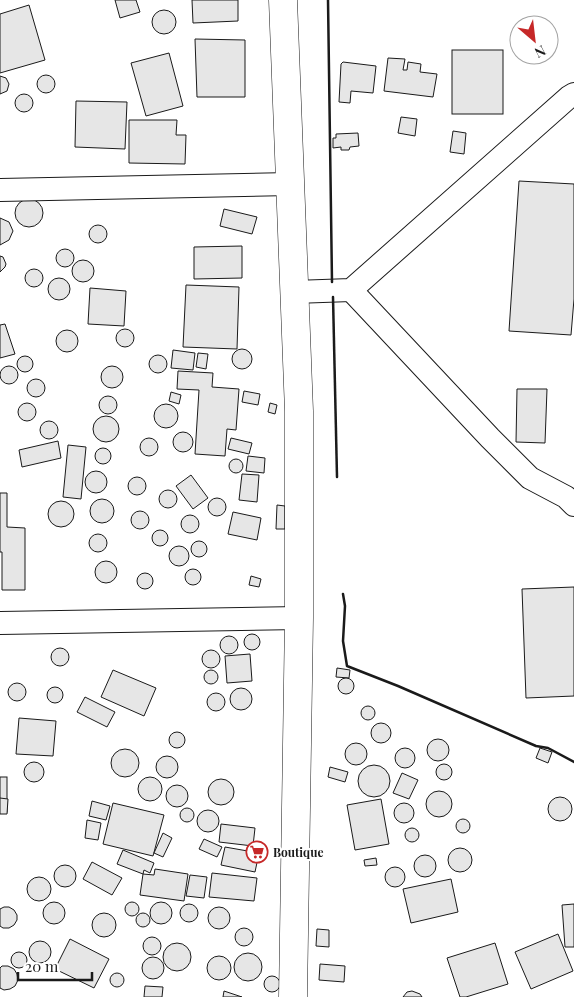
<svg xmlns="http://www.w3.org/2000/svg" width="574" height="997" viewBox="0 0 574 997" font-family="'Playfair Display',serif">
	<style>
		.building { fill: #e6e6e6; stroke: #1a1a1a }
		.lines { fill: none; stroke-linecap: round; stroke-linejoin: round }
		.minor-casing { stroke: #1a1a1a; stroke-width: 24 }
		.primary-casing { stroke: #1a1a1a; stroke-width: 29 }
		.minor { stroke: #fff; stroke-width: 22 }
		.primary { stroke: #fff; stroke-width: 28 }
		.wall { stroke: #1a1a1a; stroke-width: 2.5 }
		.labels { text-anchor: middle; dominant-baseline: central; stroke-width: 4; stroke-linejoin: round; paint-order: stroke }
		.poi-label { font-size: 12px; font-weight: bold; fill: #1a1a1a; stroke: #fff; text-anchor: start }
	</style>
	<rect width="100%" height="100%" fill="#fff"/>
	<!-- building -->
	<g class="building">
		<polygon points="115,0 136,0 140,12 120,18"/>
		<polygon points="192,0 238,0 238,21 193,23"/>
		<polygon points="29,5 45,60 0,73 0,14"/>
		<circle cx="164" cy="22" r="12"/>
		<polygon points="195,39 245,40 245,97 197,97"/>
		<rect x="452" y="50" width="51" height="64"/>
		<polygon points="169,53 183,106 146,116 131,63"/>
		<polygon points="388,58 405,59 403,70 407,70 408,62 421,64 420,72 437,74 433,97 384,91"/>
		<polygon points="343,62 376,66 373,93 351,91 350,103 339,102 341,64"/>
		<circle cx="46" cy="84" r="9"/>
		<polygon points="0,76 6,78 9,84 7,91 0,94"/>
		<circle cx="24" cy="103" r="9"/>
		<polygon points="76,101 127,102 125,149 75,147"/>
		<polygon points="401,117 417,119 415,136 398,133"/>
		<polygon points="129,120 177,120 176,135 186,135 185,164 129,163"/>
		<polygon points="453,131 466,133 464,154 450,152"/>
		<polygon points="358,133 359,146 350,147 349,150 341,150 341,147 333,148 333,138 336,138 336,134"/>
		<polygon points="519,181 574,184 574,299 571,335 509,331"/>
		<circle cx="29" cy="213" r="14"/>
		<polygon points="224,209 257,217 252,234 220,226"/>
		<polygon points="0,218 9,222 13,231 9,240 0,245"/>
		<circle cx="98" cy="234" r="9"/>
		<polygon points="242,246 242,278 194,279 194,247"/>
		<circle cx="65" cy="258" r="9"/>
		<polygon points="0,256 3,257 6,264 5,267 0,272"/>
		<circle cx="83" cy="271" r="11"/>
		<circle cx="34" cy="278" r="9"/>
		<circle cx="59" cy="289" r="11"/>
		<polygon points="186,285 239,287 237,349 183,347"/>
		<polygon points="90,288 126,291 124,326 88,324"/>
		<polygon points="5,324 15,354 0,358 0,325"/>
		<circle cx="125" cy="338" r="9"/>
		<circle cx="67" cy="341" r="11"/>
		<circle cx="242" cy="359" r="10"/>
		<polygon points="173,350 195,353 193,370 171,368"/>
		<polygon points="198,353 208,354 206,369 196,367"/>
		<circle cx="158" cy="364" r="9"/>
		<circle cx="25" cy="364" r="8"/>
		<circle cx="9" cy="375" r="9"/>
		<circle cx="112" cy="377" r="11"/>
		<polygon points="178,371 213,373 212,387 239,389 236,430 227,429 225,456 195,454 199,390 177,389"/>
		<circle cx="36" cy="388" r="9"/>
		<polygon points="517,389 547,389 545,443 516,442"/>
		<polygon points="244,391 260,394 258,405 242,402"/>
		<polygon points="171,392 181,395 179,404 169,401"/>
		<circle cx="108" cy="405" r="9"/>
		<circle cx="27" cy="412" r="9"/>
		<polygon points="270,403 277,405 275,414 268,412"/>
		<circle cx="166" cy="416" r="12"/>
		<circle cx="106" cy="429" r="13"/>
		<circle cx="49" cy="430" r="9"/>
		<circle cx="183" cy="442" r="10"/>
		<circle cx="149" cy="447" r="9"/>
		<polygon points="231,438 252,443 249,454 228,449"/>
		<polygon points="58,441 61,458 22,467 19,450"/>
		<polygon points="68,445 86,447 81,499 63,497"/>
		<circle cx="103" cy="456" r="8"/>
		<polygon points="248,456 265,458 264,473 246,471"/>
		<circle cx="236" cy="466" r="7"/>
		<circle cx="96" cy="482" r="11"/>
		<polygon points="242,474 259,475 257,502 239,500"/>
		<polygon points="191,475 208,498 193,509 176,486"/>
		<circle cx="137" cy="486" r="9"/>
		<circle cx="168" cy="499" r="9"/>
		<polygon points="0,493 7,493 7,527 25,528 25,590 2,590 2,552 0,552"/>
		<circle cx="217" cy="507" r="9"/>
		<circle cx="102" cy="511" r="12"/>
		<circle cx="61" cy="514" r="13"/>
		<polygon points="277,505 285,506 285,529 276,529"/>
		<circle cx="140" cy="520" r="9"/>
		<polygon points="233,512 261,518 257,540 228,534"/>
		<circle cx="190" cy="524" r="9"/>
		<circle cx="160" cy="538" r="8"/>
		<circle cx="98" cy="543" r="9"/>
		<circle cx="199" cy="549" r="8"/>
		<circle cx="179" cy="556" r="10"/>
		<circle cx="106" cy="572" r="11"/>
		<circle cx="193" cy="577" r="8"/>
		<circle cx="145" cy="581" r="8"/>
		<polygon points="251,576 261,579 259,587 249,585"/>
		<polygon points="574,587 574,696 526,698 522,589"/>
		<circle cx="252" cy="642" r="8"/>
		<circle cx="229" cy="645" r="9"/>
		<circle cx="60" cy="657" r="9"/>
		<circle cx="211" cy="659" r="9"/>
		<polygon points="250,654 252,681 227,683 225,656"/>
		<polygon points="337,668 350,670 349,678 336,677"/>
		<circle cx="211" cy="677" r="7"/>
		<polygon points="113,670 156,688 144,716 101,697"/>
		<circle cx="346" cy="686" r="8"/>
		<circle cx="17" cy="692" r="9"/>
		<circle cx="55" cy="695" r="8"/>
		<circle cx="241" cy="699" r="11"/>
		<circle cx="216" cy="702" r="9"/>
		<polygon points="85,697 115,712 107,727 77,712"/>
		<circle cx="368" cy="713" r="7"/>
		<polygon points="19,718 56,721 53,756 16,754"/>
		<circle cx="381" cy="733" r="10"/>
		<circle cx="177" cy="740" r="8"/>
		<circle cx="438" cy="750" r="11"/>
		<circle cx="356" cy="754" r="11"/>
		<polygon points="540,748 552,752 548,763 536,758"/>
		<circle cx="405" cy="758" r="10"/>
		<circle cx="125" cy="763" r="14"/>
		<circle cx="167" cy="767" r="11"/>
		<circle cx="34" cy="772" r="10"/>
		<circle cx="444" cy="772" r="8"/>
		<circle cx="374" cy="781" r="16"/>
		<polygon points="330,767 348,772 345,782 328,777"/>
		<polygon points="402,773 418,780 409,799 393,793"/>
		<circle cx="150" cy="789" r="12"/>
		<rect x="0" y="777" width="7" height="35"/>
		<circle cx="221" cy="792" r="13"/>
		<circle cx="177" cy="796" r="11"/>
		<circle cx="439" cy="804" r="13"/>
		<circle cx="560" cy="809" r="12"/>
		<polygon points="0,798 8,799 7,814 0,814"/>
		<polygon points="381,799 389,844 355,850 347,805"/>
		<polygon points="92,801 110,806 106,820 89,816"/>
		<circle cx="404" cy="813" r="10"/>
		<polygon points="113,803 164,815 153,856 103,844"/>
		<circle cx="187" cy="815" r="7"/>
		<circle cx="208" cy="821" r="11"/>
		<circle cx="463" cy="826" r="7"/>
		<polygon points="87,820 101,823 98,840 85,838"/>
		<polygon points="221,824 255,828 253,846 219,842"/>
		<circle cx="412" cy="835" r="7"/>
		<polygon points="163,833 172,838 163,857 154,853"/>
		<polygon points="204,839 222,847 217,857 199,849"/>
		<polygon points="225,847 259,853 255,872 221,865"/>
		<circle cx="460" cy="860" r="12"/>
		<polygon points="123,850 154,863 150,873 144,870 143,874 117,864"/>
		<circle cx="425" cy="866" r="11"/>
		<polygon points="376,858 377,865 365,866 364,860"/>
		<polygon points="92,862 122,878 112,895 83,879"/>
		<circle cx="65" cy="876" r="11"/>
		<circle cx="395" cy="877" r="10"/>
		<polygon points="155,869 188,874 184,901 140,895 143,874 154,875"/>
		<polygon points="212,873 257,878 254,901 209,897"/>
		<polygon points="190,875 207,877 204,898 186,896"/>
		<circle cx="39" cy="889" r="12"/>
		<polygon points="451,879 458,912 411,923 403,889"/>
		<circle cx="161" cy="913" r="11"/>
		<circle cx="132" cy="909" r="7"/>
		<circle cx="54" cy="913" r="11"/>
		<circle cx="189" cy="913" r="9"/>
		<polygon points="574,904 574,947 565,947 562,905"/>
		<circle cx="219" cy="918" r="11"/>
		<polygon points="4,907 9,907 14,910 17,915 17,920 14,925 9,928 3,928 0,926 0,909"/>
		<circle cx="143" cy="920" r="7"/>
		<circle cx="104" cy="925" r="12"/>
		<circle cx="244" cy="937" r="9"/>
		<polygon points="317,929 329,930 329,947 316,946"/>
		<polygon points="558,934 573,971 531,989 515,952"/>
		<circle cx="152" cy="946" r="9"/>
		<polygon points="70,939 109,959 94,988 55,969"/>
		<circle cx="40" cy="952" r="11"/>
		<circle cx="177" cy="957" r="14"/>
		<polygon points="495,943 508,984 466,997 460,997 447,958"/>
		<circle cx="19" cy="960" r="8"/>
		<circle cx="248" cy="967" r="14"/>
		<circle cx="219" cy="968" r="12"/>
		<circle cx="153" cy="968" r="11"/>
		<polygon points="320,964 345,966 344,982 319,980"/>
		<polygon points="2,966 8,966 14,969 17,974 18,980 15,986 10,989 4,990 0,988 0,968"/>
		<circle cx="117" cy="980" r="7"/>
		<circle cx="272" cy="984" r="8"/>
		<polygon points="145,986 163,987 162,997 144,997"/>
		<polygon points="224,991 242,997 223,997"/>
		<polygon points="412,991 420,994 422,997 403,997 407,992"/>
	</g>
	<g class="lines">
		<!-- minor casing -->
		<g class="minor-casing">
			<g id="minor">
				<polyline points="0,190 290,184"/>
				<polyline points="351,290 490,438 530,478 566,497 574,505"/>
				<polyline points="294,292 351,290 569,97 574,94"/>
				<polyline points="0,623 299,618"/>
			</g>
		</g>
		<!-- primary casing -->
		<g class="primary-casing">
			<polyline id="primary" points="283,0 299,411 299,618 293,997"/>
		</g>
		<!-- minor -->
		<use href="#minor" class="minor"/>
		<!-- primary -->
		<use href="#primary" class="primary"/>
		<!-- wall -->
		<g class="wall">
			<polyline points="328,0 332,282"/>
			<polyline points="333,297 337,477"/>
			<polyline points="343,594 345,606 343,641 347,666 398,686 536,746 548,748 574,762"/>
		</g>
	</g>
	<!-- icons -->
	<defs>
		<g id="supermarket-ring" transform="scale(1.125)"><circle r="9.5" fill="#fff" stroke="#c62828" stroke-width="1.5"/><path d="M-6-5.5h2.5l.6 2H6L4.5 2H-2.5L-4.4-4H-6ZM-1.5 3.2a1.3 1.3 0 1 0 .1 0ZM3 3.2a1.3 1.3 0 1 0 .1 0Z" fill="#c62828"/></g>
	</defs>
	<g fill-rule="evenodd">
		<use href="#supermarket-ring" x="257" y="852"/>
	</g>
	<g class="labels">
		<!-- poi labels -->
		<g class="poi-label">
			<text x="273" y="852">Boutique</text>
		</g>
	</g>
	<!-- north arrow -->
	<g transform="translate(534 40) rotate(152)"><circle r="24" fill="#ffffff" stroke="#a3a3a3"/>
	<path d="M0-4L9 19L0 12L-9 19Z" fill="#c62828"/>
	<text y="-8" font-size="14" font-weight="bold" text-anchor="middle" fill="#1a1a1a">N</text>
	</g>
	<!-- scale -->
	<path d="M18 972v8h74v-8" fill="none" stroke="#1a1a1a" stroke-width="2.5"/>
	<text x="25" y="972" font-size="15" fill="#1a1a1a" stroke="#ffffff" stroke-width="4" paint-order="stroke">20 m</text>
</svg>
